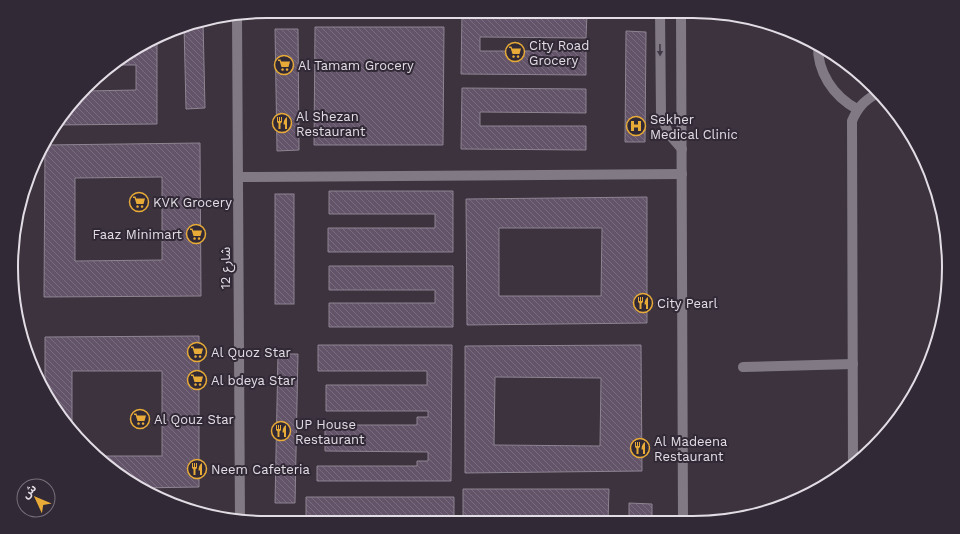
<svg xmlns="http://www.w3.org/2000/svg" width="960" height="534" viewBox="0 0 960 534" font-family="'Work Sans','Noto Sans Arabic',sans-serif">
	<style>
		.building { fill: url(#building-back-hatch); stroke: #8d8491; fill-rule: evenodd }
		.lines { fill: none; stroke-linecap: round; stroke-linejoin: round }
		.minor { stroke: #817a85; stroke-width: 10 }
		.oneway { fill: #413945 }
		.labels { text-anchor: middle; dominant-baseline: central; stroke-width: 4; stroke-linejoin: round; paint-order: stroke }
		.poi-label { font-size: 13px; fill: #e2dde5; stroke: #312935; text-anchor: start }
		.street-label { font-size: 13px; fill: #e2dde5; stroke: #312935 }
		.rim { fill: none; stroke: #e2dde5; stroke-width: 2 }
	</style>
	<defs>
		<pattern id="building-back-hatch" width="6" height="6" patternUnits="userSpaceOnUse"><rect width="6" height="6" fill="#63546a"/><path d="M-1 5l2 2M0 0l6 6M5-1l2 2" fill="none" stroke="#796c7f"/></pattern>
	</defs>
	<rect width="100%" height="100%" fill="#3c333f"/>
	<!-- building -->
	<g class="building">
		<polygon points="462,13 587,14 586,38 480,37 480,51 586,51 586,75 461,74"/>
		<polygon points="203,21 205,108 186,109 184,25"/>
		<polygon points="315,27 444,27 443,145 314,145"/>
		<polygon points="275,29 298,29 299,150 277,151"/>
		<polygon points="626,31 646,32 645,142 625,142"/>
		<polygon points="157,40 157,124 54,125 86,91 136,90 136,65 110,65"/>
		<polygon points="462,88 586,89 586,113 480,112 480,126 586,126 586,150 461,149"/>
		<path d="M200,143L201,296L44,297L45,145ZM162,177V260L75,261V178Z"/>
		<polygon points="329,191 453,191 453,252 328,252 328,228 435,228 435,214 329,214"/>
		<rect x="275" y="194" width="19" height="110"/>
		<path d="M647,197V323L467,325L466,199ZM499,228H602L601,296H499Z"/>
		<polygon points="329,266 453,266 453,327 329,327 329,303 435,303 435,290 329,290"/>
		<polygon points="199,336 199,487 138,488 100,456 162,456 162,371 72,371 72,432 45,388 45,337"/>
		<polygon points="318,345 452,345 451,481 317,481 317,466 417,466 417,461 428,461 428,452 325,451 325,425 417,425 417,417 428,417 428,411 326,411 326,385 427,385 427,371 318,371"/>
		<path d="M641,345L642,471L465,473V346ZM495,377L601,378L600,446L494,445Z"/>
		<polygon points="278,354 298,354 295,503 275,503"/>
		<polygon points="463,489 609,489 608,521 582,521 582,518 550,517 550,521 523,522 523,518 490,517 490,522 463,522"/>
		<polygon points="306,497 454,497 454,522 429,522 429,516 415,516 415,522 348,522 348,516 333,516 333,522 306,522"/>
		<polygon points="629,503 652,504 652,521 629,521"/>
	</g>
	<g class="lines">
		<!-- minor -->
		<g class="minor">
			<polyline points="660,11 661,114 668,133 682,149"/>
			<polyline points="681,12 683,521"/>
			<polyline points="237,16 240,521"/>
			<path d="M818,44C817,72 833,96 857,109"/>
			<polyline points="238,177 682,174"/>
			<polyline points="743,367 853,364"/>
			<path d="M853,465L852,121C858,107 864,101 876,94"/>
		</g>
	</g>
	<!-- one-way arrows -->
	<defs><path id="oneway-solid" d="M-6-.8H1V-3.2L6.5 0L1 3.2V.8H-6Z"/></defs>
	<use class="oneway" href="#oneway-solid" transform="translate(660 50) rotate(89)"/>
	<!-- icons -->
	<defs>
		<g id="supermarket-ring" transform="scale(1)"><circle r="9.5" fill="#312935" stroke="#e8ab37" stroke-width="1.5"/><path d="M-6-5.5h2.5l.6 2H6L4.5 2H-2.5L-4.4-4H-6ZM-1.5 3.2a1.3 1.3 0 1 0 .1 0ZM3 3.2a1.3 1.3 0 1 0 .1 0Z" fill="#e8ab37"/></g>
		<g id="restaurant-ring" transform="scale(1)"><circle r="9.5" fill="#312935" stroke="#e8ab37" stroke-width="1.5"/><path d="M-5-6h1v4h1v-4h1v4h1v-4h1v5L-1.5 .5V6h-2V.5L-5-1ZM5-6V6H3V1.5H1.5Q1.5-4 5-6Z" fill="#e8ab37"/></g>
		<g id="hospital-ring" transform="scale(1)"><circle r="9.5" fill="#312935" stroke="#e8ab37" stroke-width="1.5"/><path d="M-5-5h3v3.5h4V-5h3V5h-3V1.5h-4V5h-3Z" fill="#e8ab37"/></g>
	</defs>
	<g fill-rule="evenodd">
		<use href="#supermarket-ring" x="515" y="52"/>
		<use href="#supermarket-ring" x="284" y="65"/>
		<use href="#restaurant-ring" x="282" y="123"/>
		<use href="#hospital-ring" x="636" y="126"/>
		<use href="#supermarket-ring" x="139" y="202"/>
		<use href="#supermarket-ring" x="196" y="234"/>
		<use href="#restaurant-ring" x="643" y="303"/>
		<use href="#supermarket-ring" x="197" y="352"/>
		<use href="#supermarket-ring" x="197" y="380"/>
		<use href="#supermarket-ring" x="140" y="419"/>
		<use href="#restaurant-ring" x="281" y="431"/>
		<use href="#restaurant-ring" x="640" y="448"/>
		<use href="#restaurant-ring" x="197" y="469"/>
	</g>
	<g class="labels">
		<!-- poi labels -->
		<g class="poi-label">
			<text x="529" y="45">City Road<tspan x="529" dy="15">Grocery</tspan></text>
			<text x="298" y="65">Al Tamam Grocery</text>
			<text x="296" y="116">Al Shezan<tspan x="296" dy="15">Restaurant</tspan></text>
			<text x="650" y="119">Sekher<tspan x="650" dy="15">Medical Clinic</tspan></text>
			<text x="153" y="202">KVK Grocery</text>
			<text x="182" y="234" text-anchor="end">Faaz Minimart</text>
			<text x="657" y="303">City Pearl</text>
			<text x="211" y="352">Al Quoz Star</text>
			<text x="211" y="380">Al bdeya Star</text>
			<text x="154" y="419">Al Qouz Star</text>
			<text x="295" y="424">UP House<tspan x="295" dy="15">Restaurant</tspan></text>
			<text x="654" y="441">Al Madeena<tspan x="654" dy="15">Restaurant</tspan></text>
			<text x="211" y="469">Neem Cafeteria</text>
		</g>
		<!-- street labels -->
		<g class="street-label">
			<text transform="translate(225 268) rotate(-90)">شارع 12</text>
		</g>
	</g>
	<!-- crop -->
	<path d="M0 0H960V534H0ZM267 18H693A249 249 0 0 1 942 267V267A249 249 0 0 1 693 516H267A249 249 0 0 1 18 267V267A249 249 0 0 1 267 18Z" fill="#312935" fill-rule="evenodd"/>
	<path class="rim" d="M267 18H693A249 249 0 0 1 942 267V267A249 249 0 0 1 693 516H267A249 249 0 0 1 18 267V267A249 249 0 0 1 267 18Z"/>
	<!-- north arrow -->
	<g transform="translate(36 498) rotate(314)"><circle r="19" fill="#312935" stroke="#78717b"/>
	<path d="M0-3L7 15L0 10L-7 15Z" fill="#e8ab37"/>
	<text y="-6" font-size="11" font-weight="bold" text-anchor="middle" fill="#e2dde5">ش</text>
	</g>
</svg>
